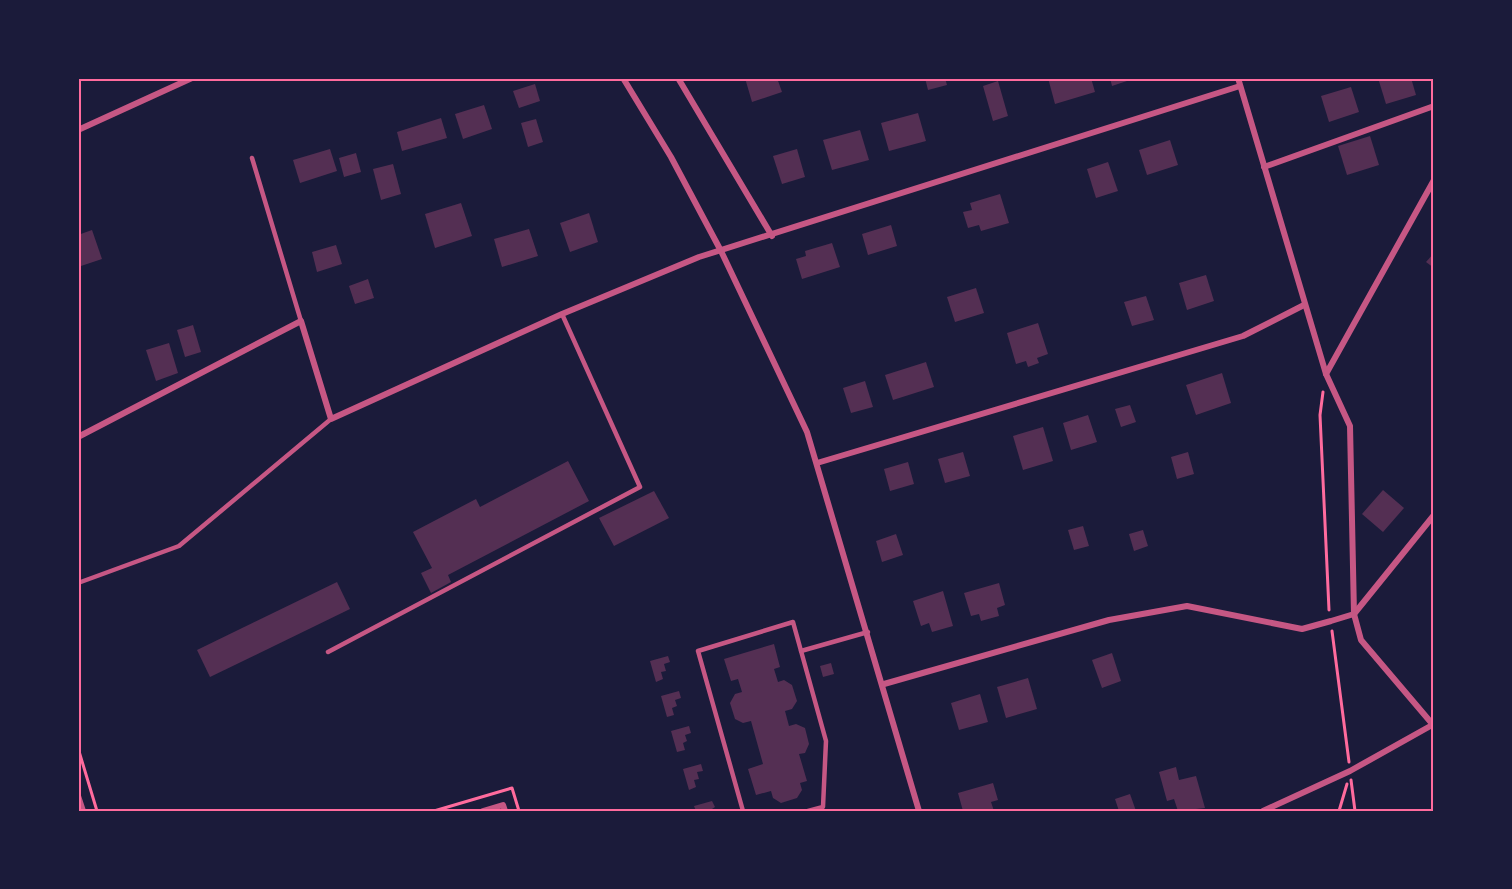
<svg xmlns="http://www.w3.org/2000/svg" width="1512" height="889" viewBox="0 0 1512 889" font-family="'Libre Baskerville',serif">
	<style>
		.building { fill: #542f53 }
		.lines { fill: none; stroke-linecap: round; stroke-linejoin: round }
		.path { stroke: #ff6b9d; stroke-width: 3 }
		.service { stroke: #c65784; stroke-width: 4.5 }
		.minor { stroke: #c65784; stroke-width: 6 }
		.neatline { fill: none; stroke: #ff6b9d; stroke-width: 2 }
	</style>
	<rect width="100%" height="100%" fill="#1b1b3a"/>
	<!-- building -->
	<g class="building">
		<polygon points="745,78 777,78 782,92 752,102"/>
		<polygon points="925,78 945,78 947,85 928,90"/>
		<polygon points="1048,78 1091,78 1095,92 1055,104"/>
		<polygon points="1110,78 1136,78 1112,86"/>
		<polygon points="1378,78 1411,78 1416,95 1386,104"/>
		<polygon points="998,81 1008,116 993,121 983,86"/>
		<polygon points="535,84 540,101 519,108 513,91"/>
		<polygon points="1351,87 1359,112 1329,122 1321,96"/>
		<polygon points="484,105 492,129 463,139 455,114"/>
		<polygon points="918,113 926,141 889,151 881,123"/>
		<polygon points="441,118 447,138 402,151 397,132"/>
		<polygon points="536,119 543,142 528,147 521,123"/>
		<polygon points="860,130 869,160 832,170 823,140"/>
		<polygon points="1370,136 1379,165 1347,175 1338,146"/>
		<polygon points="1170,140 1178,165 1147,175 1139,150"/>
		<polygon points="330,149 337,171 300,183 293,160"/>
		<polygon points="797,149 805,177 782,184 773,156"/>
		<polygon points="356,153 361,172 344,177 339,158"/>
		<polygon points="1108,162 1118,191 1096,198 1087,169"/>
		<polygon points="393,164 401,194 381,200 373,169"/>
		<polygon points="1000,194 1009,223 981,231 979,225 968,228 963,212 972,210 970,203"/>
		<polygon points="461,203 472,236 435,248 425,214"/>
		<polygon points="589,213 598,242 570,252 560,223"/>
		<polygon points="891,225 897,246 868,255 862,234"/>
		<polygon points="529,229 538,256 502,267 494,239"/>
		<polygon points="92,230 102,259 78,267 78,235"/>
		<polygon points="832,243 840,267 802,279 796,259 806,256 805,251"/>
		<polygon points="336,245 342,264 317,272 312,252"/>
		<polygon points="1434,253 1434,268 1426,262"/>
		<polygon points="1206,275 1214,301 1187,310 1179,283"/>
		<polygon points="368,279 374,298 355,304 349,286"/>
		<polygon points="976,288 984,313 955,322 947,297"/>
		<polygon points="1146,296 1154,320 1132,326 1124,302"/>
		<polygon points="1038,323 1048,354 1037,358 1039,363 1028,367 1026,361 1016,364 1007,333"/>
		<polygon points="193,325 201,352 185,357 177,330"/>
		<polygon points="169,343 178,373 156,381 146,350"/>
		<polygon points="926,362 934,387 893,400 885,375"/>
		<polygon points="1222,373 1231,403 1196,415 1186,385"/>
		<polygon points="865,381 873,407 851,413 843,388"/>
		<polygon points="1130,405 1136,422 1121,427 1115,409"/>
		<polygon points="1088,415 1097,442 1071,450 1063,423"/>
		<polygon points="1043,427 1053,461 1023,470 1013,436"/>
		<polygon points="963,452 970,476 945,483 938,459"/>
		<polygon points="1188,452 1194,474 1177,479 1171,457"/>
		<polygon points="568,461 589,501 448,575 451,582 431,593 421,573 432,568 413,532 476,499 480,507"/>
		<polygon points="908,462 914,484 890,491 884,469"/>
		<polygon points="1383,490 1404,508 1383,532 1362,514"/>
		<polygon points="654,491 669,518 614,546 599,518"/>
		<polygon points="1083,526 1089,546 1074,550 1068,530"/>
		<polygon points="1143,530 1148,546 1134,551 1129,534"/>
		<polygon points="896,534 903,555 882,562 876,541"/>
		<polygon points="337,582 350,609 210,677 197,650"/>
		<polygon points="999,583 1005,605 997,608 999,616 981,621 979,614 971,616 964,593"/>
		<polygon points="943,591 953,626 932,632 929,623 921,626 913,601"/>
		<polygon points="774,644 780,667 774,669 778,682 784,680 792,685 797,701 792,709 785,711 789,726 796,724 805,728 809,744 805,753 799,754 807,781 800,783 802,790 797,798 781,803 773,798 771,791 756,795 748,769 763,764 751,721 743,723 735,719 730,703 735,694 742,692 738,679 731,681 724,659"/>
		<polygon points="1112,653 1121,681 1102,688 1092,660"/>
		<polygon points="668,656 670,662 664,664 666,671 661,672 663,679 656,682 650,661"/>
		<polygon points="831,663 834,674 823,677 820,666"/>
		<polygon points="1028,678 1037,709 1006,718 997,687"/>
		<polygon points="679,691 681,698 675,700 677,706 672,708 674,715 667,717 661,696"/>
		<polygon points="980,694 988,722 959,730 951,703"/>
		<polygon points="689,726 691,733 685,735 687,741 683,743 685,750 677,752 671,731"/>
		<polygon points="701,764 703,771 697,772 699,779 694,780 696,787 689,790 683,769"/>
		<polygon points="1176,767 1179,780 1196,776 1205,808 1178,811 1174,799 1167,801 1159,772"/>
		<polygon points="993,783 998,800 991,802 994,811 963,811 958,793"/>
		<polygon points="1130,794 1136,811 1119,811 1115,799"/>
		<polygon points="712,801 715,807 709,811 696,811 694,806"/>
	</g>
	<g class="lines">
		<!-- path -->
		<g class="path">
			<polyline points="1323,392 1320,415 1329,610"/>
			<polyline points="1332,631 1349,762"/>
			<polyline points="78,748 97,811"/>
			<polyline points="1351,780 1355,811"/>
			<polyline points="434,811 512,788 519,811"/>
			<polyline points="1339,811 1347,784"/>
		</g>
		<!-- service -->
		<g class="service">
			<polyline points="252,158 301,321"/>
			<polyline points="78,583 179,546 331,419"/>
			<polyline points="801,651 868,632"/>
			<polyline points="328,652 640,487 562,314"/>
			<polyline points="743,811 698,651 793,622 826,741 823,807 808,811"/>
		</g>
		<!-- minor -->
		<g class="minor">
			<polyline points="623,78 671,157 721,251 807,432 919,811"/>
			<polyline points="678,78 772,236"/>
			<polyline points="1238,78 1326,374 1350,426 1354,614 1361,640 1434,726"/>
			<polyline points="78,130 192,78"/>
			<polyline points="1264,167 1434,106"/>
			<polyline points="1326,374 1434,180"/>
			<polyline points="78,437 301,321 331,419 562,314 699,257 1240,86"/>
			<polyline points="817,463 1243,336 1304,305"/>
			<polyline points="884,684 1109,620 1187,606 1302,629 1331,621 1354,614 1434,515"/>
			<polyline points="78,796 83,811"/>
			<polyline points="483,811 503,805 505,811"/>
			<polyline points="1263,811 1350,771 1434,724"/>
		</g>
	</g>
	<!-- border -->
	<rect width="1512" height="889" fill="none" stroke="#1b1b3a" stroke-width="159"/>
	<rect x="80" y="80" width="1352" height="730" class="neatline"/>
</svg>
